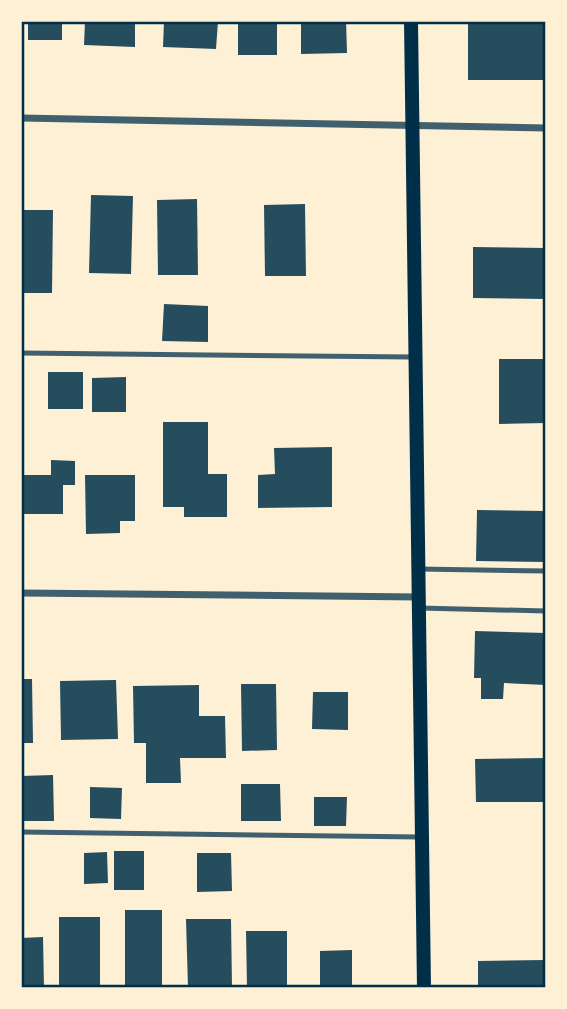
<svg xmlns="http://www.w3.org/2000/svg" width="567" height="1009" viewBox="0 0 567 1009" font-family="'Zilla Slab',serif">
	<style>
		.building { fill: #264d5e }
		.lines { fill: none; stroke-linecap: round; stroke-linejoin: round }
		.service { stroke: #3f606c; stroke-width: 5 }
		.minor { stroke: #3f606c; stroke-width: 7 }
		.secondary { stroke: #003049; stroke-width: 14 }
		.neatline { fill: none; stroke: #003049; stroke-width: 2.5 }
	</style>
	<rect width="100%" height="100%" fill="#fdf0d5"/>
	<!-- building -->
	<g class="building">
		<rect x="28" y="21" width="34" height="19"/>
		<polygon points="85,21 135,21 135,47 84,45"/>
		<polygon points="164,21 218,21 216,49 163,47"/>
		<rect x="238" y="21" width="39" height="34"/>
		<polygon points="301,21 346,21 347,53 301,54"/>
		<rect x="468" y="21" width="78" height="59"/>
		<polygon points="91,195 133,196 131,274 89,273"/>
		<polygon points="197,199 198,275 158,275 157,200"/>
		<polygon points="305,204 306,276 265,276 264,205"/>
		<polygon points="21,210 53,210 52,293 21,293"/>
		<polygon points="473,247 546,248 546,299 473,298"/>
		<polygon points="164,304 208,306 208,342 162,341"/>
		<polygon points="499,359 546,359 546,423 499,424"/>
		<rect x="48" y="372" width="35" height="37"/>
		<polygon points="126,377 126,412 92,412 92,378"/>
		<polygon points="163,422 208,422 208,474 227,474 227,517 184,517 184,507 163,507"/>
		<polygon points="332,447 332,507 258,508 258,475 275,474 274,448"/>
		<polygon points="51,460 75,461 75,485 63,485 63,514 21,514 21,475 51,475"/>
		<polygon points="85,475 135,475 135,521 120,521 120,533 86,534"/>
		<polygon points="477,510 546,511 546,562 476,561"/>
		<polygon points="475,631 546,633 546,685 504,683 503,699 481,699 481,678 474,678"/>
		<polygon points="21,679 32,679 33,743 21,743"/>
		<polygon points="116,680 118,739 61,740 60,681"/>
		<polygon points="241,684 276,684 277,750 242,751"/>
		<polygon points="199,685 199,716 225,716 226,758 180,758 181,783 146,783 146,743 134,743 133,686"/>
		<polygon points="313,692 348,692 348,730 312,729"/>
		<polygon points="546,758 546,802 476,802 475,759"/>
		<polygon points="53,775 54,821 21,821 21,776"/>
		<polygon points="241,784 280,784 281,821 241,821"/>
		<polygon points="90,787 122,788 121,819 90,818"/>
		<polygon points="314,797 347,797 346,826 314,826"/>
		<rect x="114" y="851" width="30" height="39"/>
		<polygon points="107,852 108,883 84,884 84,853"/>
		<polygon points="197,853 231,853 232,891 197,892"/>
		<rect x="125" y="910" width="37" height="78"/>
		<rect x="59" y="917" width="41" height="71"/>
		<polygon points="186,919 231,919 232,988 188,988"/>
		<polygon points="246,931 287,931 287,988 247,988"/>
		<polygon points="43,937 44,988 21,988 21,938"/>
		<polygon points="352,950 352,988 320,988 320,951"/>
		<polygon points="546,960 546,988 478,988 478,961"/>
	</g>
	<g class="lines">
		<!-- service -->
		<g class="service">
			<polyline points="21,353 412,357"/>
			<polyline points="419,569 546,571"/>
			<polyline points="419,608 546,611"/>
			<polyline points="21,832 420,837"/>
		</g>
		<!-- minor -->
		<g class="minor">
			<polyline points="21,118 546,128"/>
			<polyline points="21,593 419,597"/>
		</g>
		<!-- secondary -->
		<polyline class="secondary" points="411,21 424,988"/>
	</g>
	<!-- border -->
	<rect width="567" height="1009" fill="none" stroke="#fdf0d5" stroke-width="46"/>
	<rect x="23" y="23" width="521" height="963" class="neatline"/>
</svg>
